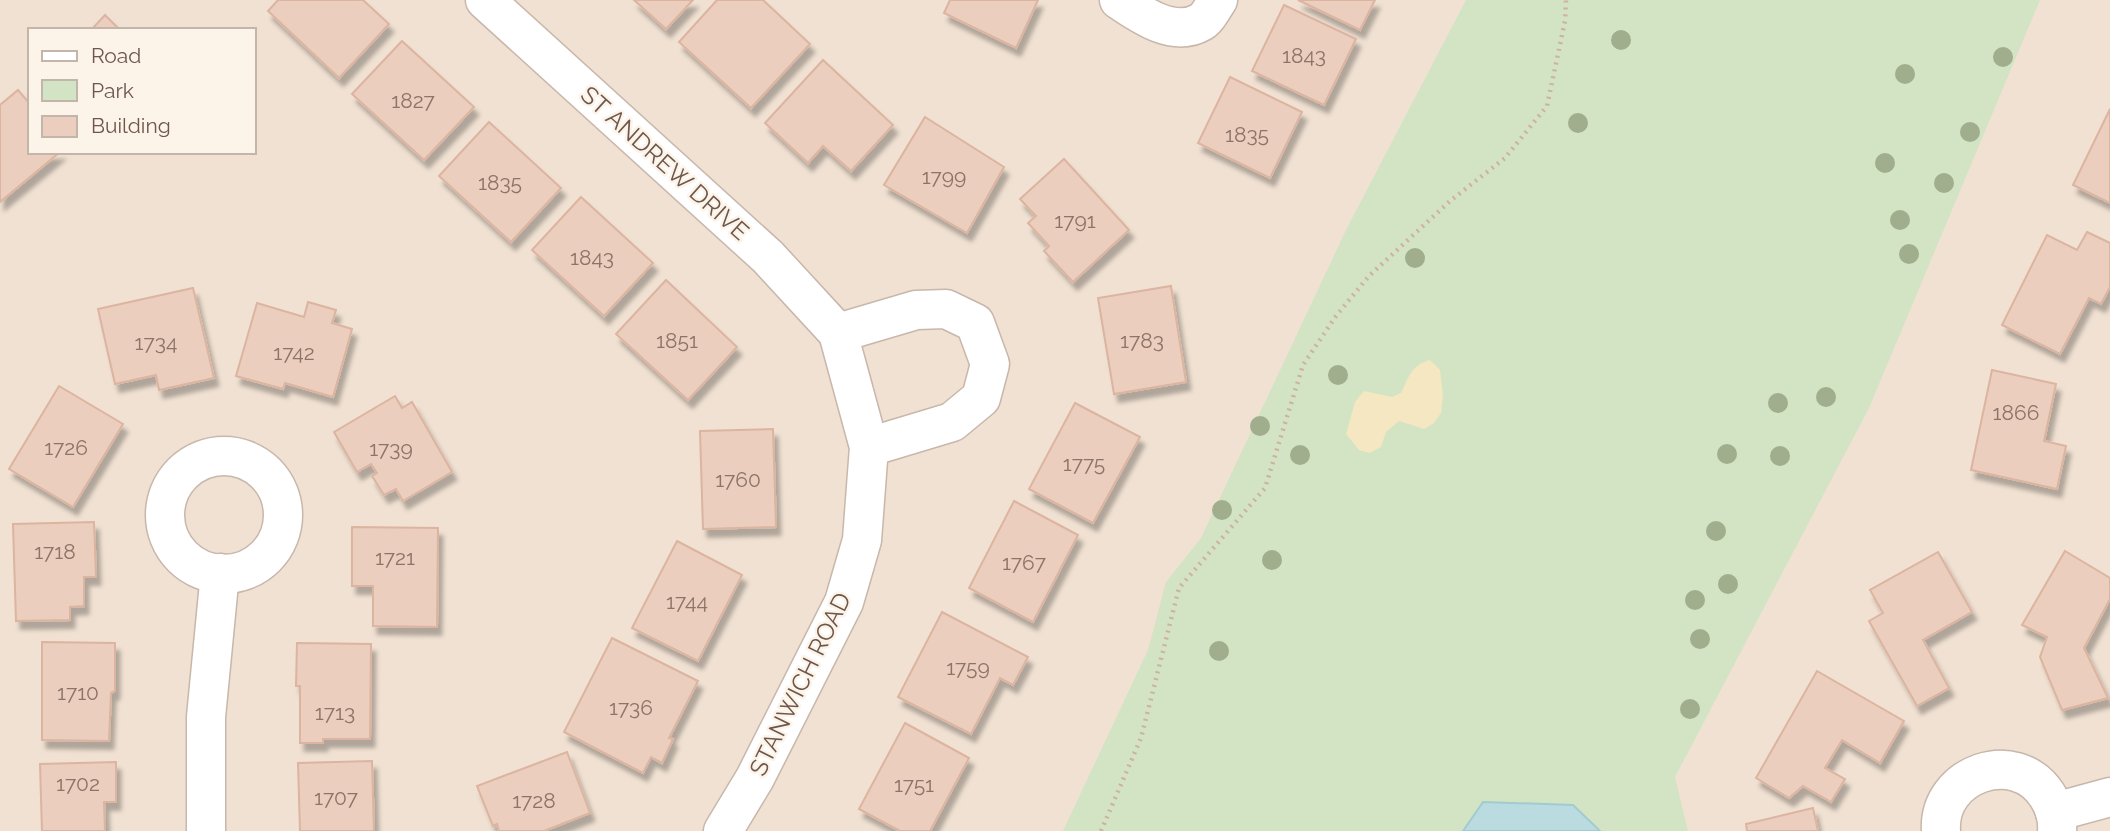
<svg xmlns="http://www.w3.org/2000/svg" width="2110" height="831" viewBox="0 0 2110 831" font-family="Raleway,sans-serif">
	<style>
		.residential { fill: #f0e1d2; fill-rule: evenodd }
		.green { fill: #d2e4c3 }
		.sand { fill: #f5e7c1 }
		.water { fill: #badce0; stroke: #a2cbd0; stroke-width: 2 }
		.building { fill: #ebcebe; stroke: #dcb4a0; stroke-width: 2; filter: url(#shadow) }
		.lines { fill: none; stroke-linecap: round; stroke-linejoin: round }
		.minor-casing { stroke: #c8b7ab; stroke-width: 41 }
		.path { stroke: #cfb1a2; stroke-width: 4.5; stroke-dasharray: 2 5; stroke-linecap: butt }
		.minor { stroke: #fff; stroke-width: 38 }
		.tree { fill: #a1ae8e }
		.labels { text-anchor: middle; dominant-baseline: central; stroke-width: 5; stroke-linejoin: round; paint-order: stroke }
		.number-label { font-size: 21px; fill: #8d7468 }
		.street-label { font-size: 24px; fill: #6e564c; stroke: #fcf4e8 }
	</style>
	<defs>
		<filter id="shadow"><feDropShadow dx="4.5" dy="8" stdDeviation="2" flood-color="#0004"/></filter>
	</defs>
	<rect width="100%" height="100%" fill="#f9efe3"/>
	<!-- residential -->
	<path class="residential" d="M0,0H2110V831H0ZM30,30H254V152H30Z"/>
	<!-- green -->
	<polygon class="green" points="1466,0 2040,0 1869,408 1675,777 1688,831 1063,831 1148,650 1166,582 1201,538 1347,228"/>
	<!-- sand -->
	<path class="sand" d="M1430,360L1440,370L1443,395L1441,413L1434,423L1424,429L1399,421L1386,432L1381,447L1370,453L1359,450L1346,434L1355,402L1364,391L1392,397L1401,393C1409,377 1411,365 1430,360Z"/>
	<!-- water -->
	<polygon class="water" points="1483,802 1573,805 1600,831 1463,831"/>
	<!-- building -->
	<g class="building">
		<polygon points="278,0 363,0 389,24 339,78 268,11"/>
		<polygon points="634,0 693,0 666,29"/>
		<polygon points="717,0 763,0 810,44 751,108 679,42"/>
		<polygon points="950,0 1038,0 1016,48 944,13"/>
		<polygon points="1298,0 1375,0 1360,30"/>
		<polygon points="1284,5 1356,39 1324,105 1252,71"/>
		<polygon points="105,15 120,30 91,30"/>
		<polygon points="402,41 474,107 424,160 352,94"/>
		<polygon points="823,60 893,125 851,171 823,146 808,163 765,123"/>
		<polygon points="1230,77 1302,112 1270,178 1198,143"/>
		<polygon points="18,90 30,104 30,152 60,152 0,202 0,105"/>
		<polygon points="2110,109 2110,203 2073,185"/>
		<polygon points="925,117 1004,167 967,233 884,185"/>
		<polygon points="489,122 561,188 511,242 439,176"/>
		<polygon points="1064,159 1129,230 1073,282 1044,251 1049,246 1028,223 1036,216 1020,199"/>
		<polygon points="581,197 653,263 604,316 532,250"/>
		<polygon points="2087,232 2110,243 2110,287 2101,304 2089,298 2060,354 2002,325 2047,235 2077,250"/>
		<polygon points="666,280 737,347 688,400 616,334"/>
		<polygon points="1171,286 1186,382 1114,394 1098,298"/>
		<polygon points="193,288 214,378 159,390 156,375 115,384 98,309"/>
		<polygon points="308,302 336,310 332,323 352,329 333,397 285,383 283,389 236,376 257,303 304,317"/>
		<polygon points="1992,370 2056,384 2044,441 2066,446 2057,489 1971,470"/>
		<polygon points="59,386 123,424 73,507 9,469"/>
		<polygon points="395,396 402,408 412,402 452,472 403,501 396,489 384,495 372,476 377,473 371,464 357,472 334,432"/>
		<polygon points="1075,403 1140,437 1093,523 1029,489"/>
		<polygon points="773,429 776,527 703,529 700,431"/>
		<polygon points="1014,501 1078,535 1033,622 969,588"/>
		<polygon points="94,522 96,577 84,577 84,606 70,607 70,620 16,621 13,524"/>
		<polygon points="352,527 438,528 437,627 373,626 373,586 352,586"/>
		<polygon points="677,541 742,575 698,661 632,628"/>
		<polygon points="2065,551 2110,578 2110,599 2084,648 2108,698 2062,710 2040,657 2047,637 2022,625"/>
		<polygon points="1938,552 1972,612 1923,640 1949,688 1917,706 1869,621 1883,613 1870,590"/>
		<polygon points="942,612 1028,657 1013,685 1000,678 971,734 898,697"/>
		<polygon points="612,638 698,681 669,738 673,739 662,763 651,757 643,773 564,732"/>
		<polygon points="42,642 115,643 115,691 111,693 109,741 42,740"/>
		<polygon points="297,643 371,644 370,739 323,739 323,743 300,743 300,686 296,686"/>
		<polygon points="1817,671 1904,721 1880,763 1842,740 1825,768 1845,779 1831,802 1803,786 1789,798 1756,778"/>
		<polygon points="905,723 969,758 930,831 900,831 859,809"/>
		<polygon points="567,752 590,813 544,831 499,831 497,824 493,826 477,786"/>
		<polygon points="372,761 374,831 300,831 298,763"/>
		<polygon points="116,762 116,802 104,802 105,831 42,831 40,764"/>
		<polygon points="1813,808 1818,831 1747,831 1746,824"/>
	</g>
	<g class="lines">
		<!-- minor casing -->
		<g class="minor-casing">
			<g id="minor">
				<polyline points="485,0 768,257 838,333 869,447 862,540 844,602 755,778 723,831"/>
				<path d="M1119,0C1141,15 1174,38 1201,22C1208,18 1213,7 1218,0"/>
				<polyline points="838,333 916,310 946,309 975,323 990,364 981,398 952,422 869,447"/>
				<circle cx="224" cy="515" r="59"/>
				<polyline points="2055,812 2110,797"/>
				<polyline points="206,831 206,717 220,573"/>
				<path d="M1941,831C1937,774 2015,746 2047,795C2054,806 2058,818 2057,831"/>
			</g>
		</g>
		<!-- path -->
		<polyline class="path" points="1101,831 1141,738 1179,588 1265,488 1303,365 1336,316 1369,276 1450,201 1505,158 1547,106 1565,21 1566,0"/>
		<!-- minor -->
		<use href="#minor" class="minor"/>
	</g>
	<!-- trees -->
	<g class="tree">
		<circle cx="1621" cy="40" r="10"/>
		<circle cx="2003" cy="57" r="10"/>
		<circle cx="1905" cy="74" r="10"/>
		<circle cx="1578" cy="123" r="10"/>
		<circle cx="1970" cy="132" r="10"/>
		<circle cx="1885" cy="163" r="10"/>
		<circle cx="1944" cy="183" r="10"/>
		<circle cx="1900" cy="220" r="10"/>
		<circle cx="1909" cy="254" r="10"/>
		<circle cx="1415" cy="258" r="10"/>
		<circle cx="1338" cy="375" r="10"/>
		<circle cx="1826" cy="397" r="10"/>
		<circle cx="1778" cy="403" r="10"/>
		<circle cx="1260" cy="426" r="10"/>
		<circle cx="1727" cy="454" r="10"/>
		<circle cx="1300" cy="455" r="10"/>
		<circle cx="1780" cy="456" r="10"/>
		<circle cx="1222" cy="510" r="10"/>
		<circle cx="1716" cy="531" r="10"/>
		<circle cx="1272" cy="560" r="10"/>
		<circle cx="1728" cy="584" r="10"/>
		<circle cx="1695" cy="600" r="10"/>
		<circle cx="1700" cy="639" r="10"/>
		<circle cx="1219" cy="651" r="10"/>
		<circle cx="1690" cy="709" r="10"/>
	</g>
	<g class="labels">
		<!-- number labels -->
		<g class="number-label">
			<text x="1304" y="55">1843</text>
			<text x="413" y="100">1827</text>
			<text x="1247" y="134">1835</text>
			<text x="944" y="176">1799</text>
			<text x="500" y="182">1835</text>
			<text x="1075" y="220">1791</text>
			<text x="592" y="257">1843</text>
			<text x="677" y="340">1851</text>
			<text x="1142" y="340">1783</text>
			<text x="156" y="342">1734</text>
			<text x="294" y="352">1742</text>
			<text x="2016" y="412">1866</text>
			<text x="66" y="447">1726</text>
			<text x="391" y="448">1739</text>
			<text x="1084" y="463">1775</text>
			<text x="738" y="479">1760</text>
			<text x="55" y="551">1718</text>
			<text x="395" y="557">1721</text>
			<text x="1024" y="562">1767</text>
			<text x="687" y="601">1744</text>
			<text x="968" y="667">1759</text>
			<text x="78" y="692">1710</text>
			<text x="631" y="707">1736</text>
			<text x="335" y="712">1713</text>
			<text x="78" y="783">1702</text>
			<text x="914" y="784">1751</text>
			<text x="336" y="797">1707</text>
			<text x="534" y="800">1728</text>
		</g>
		<!-- street labels -->
		<g class="street-label">
			<text transform="translate(665 163) rotate(42)">ST ANDREW DRIVE</text>
			<text transform="translate(800 684) rotate(-64)">STANWICH ROAD</text>
		</g>
	</g>
	<!-- legend -->
	<rect x="28" y="28" width="228" height="126" fill="#fcf4e8" stroke="#c3b5aa" stroke-width="2"/>
	<rect x="42" y="51" width="35" height="10" fill="#ffffff" stroke="#c3b5aa" stroke-width="2"/>
	<text x="91" y="63" font-size="21" fill="#6e564c">Road</text>
	<rect x="42" y="80" width="35" height="21" fill="#d2e4c3" stroke="#c3b5aa" stroke-width="2"/>
	<text x="91" y="98" font-size="21" fill="#6e564c">Park</text>
	<rect x="42" y="116" width="35" height="21" fill="#ebcebe" stroke="#c3b5aa" stroke-width="2"/>
	<text x="91" y="133" font-size="21" fill="#6e564c">Building</text>
</svg>
